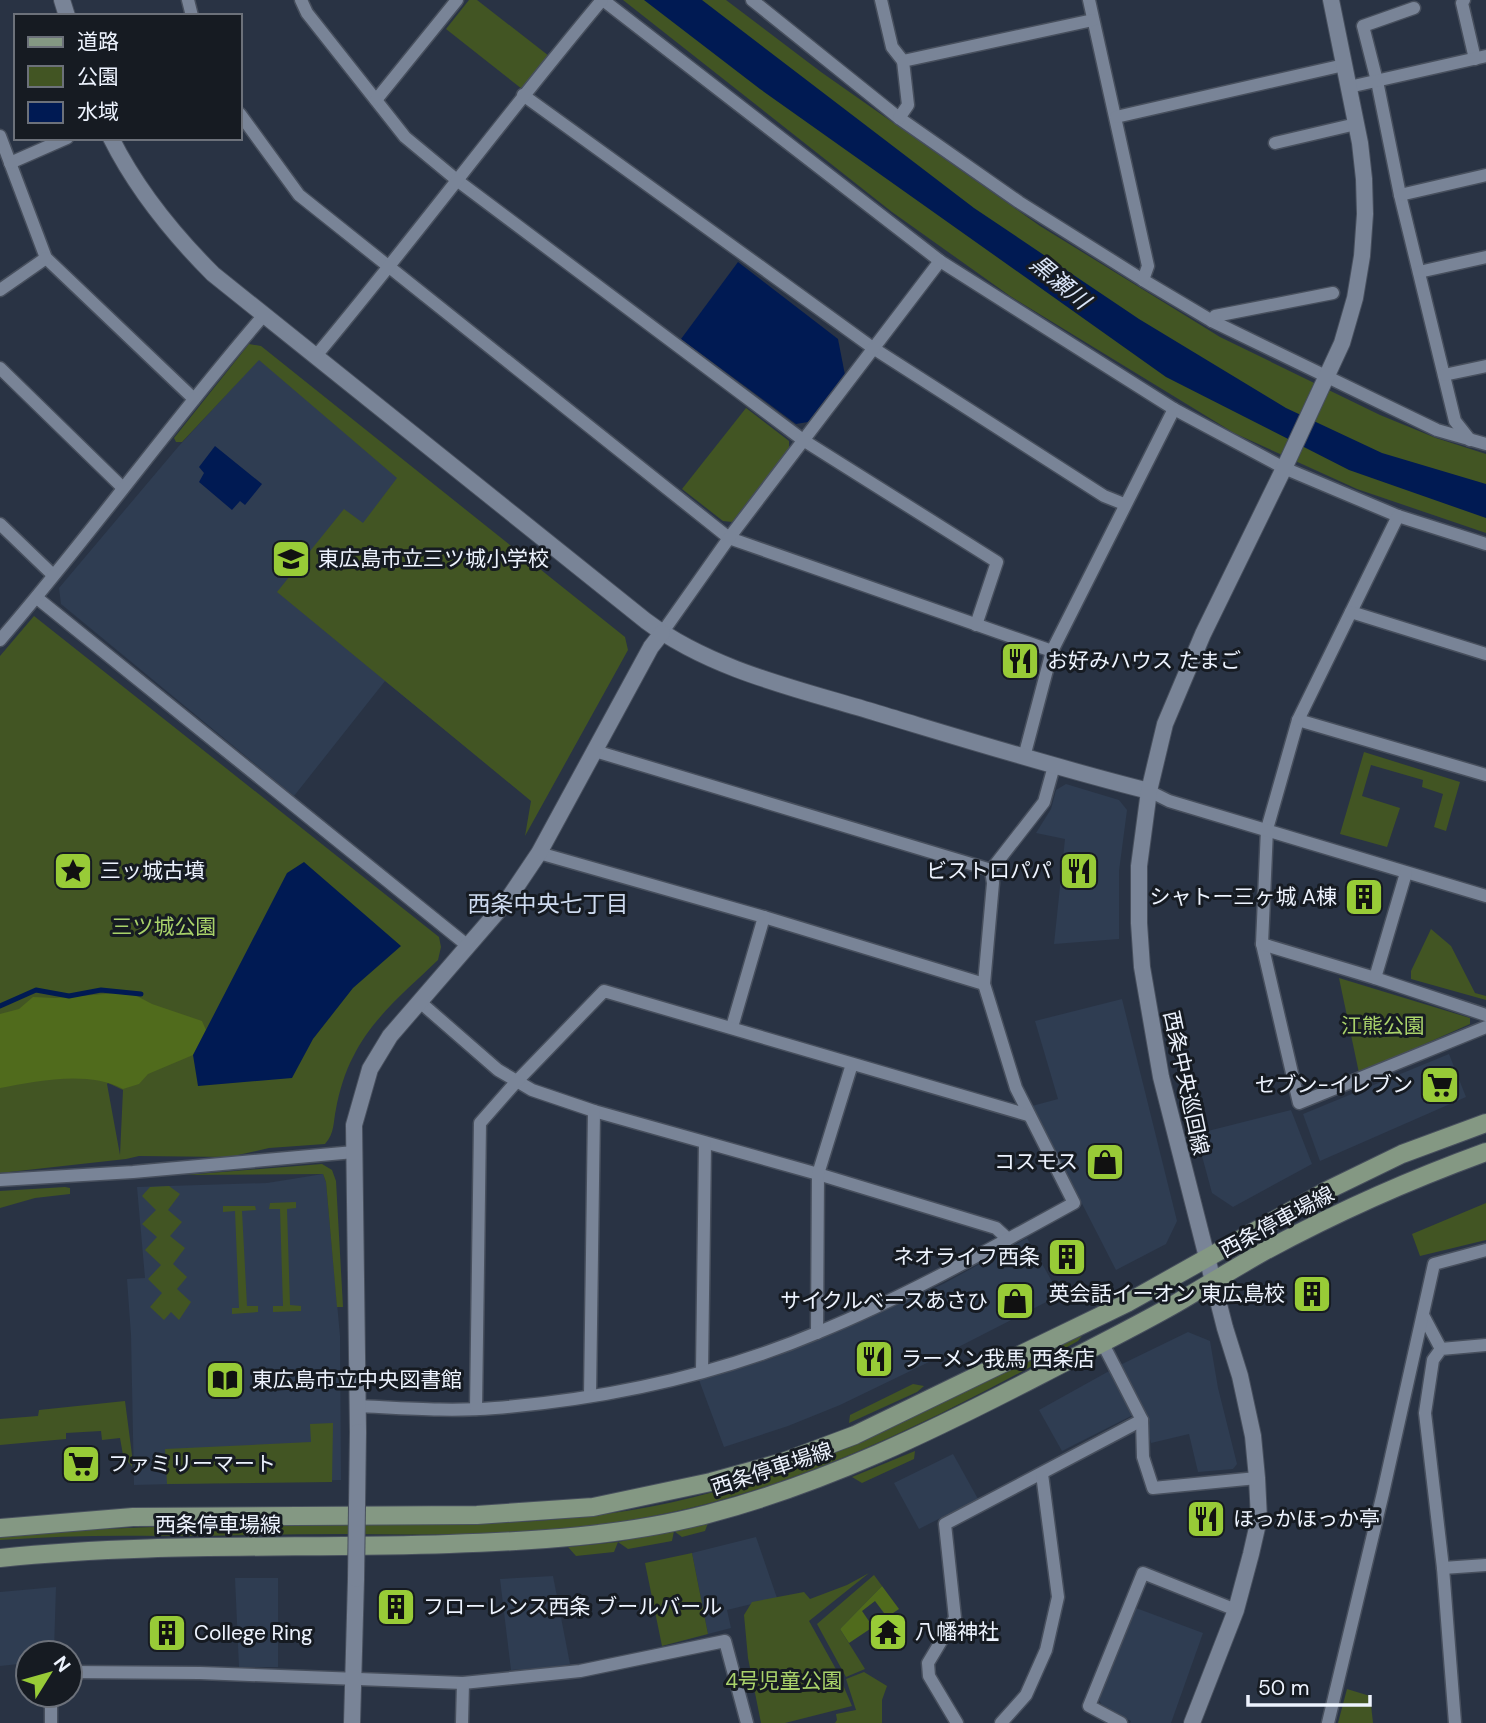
<svg xmlns="http://www.w3.org/2000/svg" width="1486" height="1723" viewBox="0 0 1486 1723" font-family="'DM Sans','Noto Sans JP',sans-serif">
	<style>
		.built { fill: #2f3d52 }
		.green { fill: #425523; fill-rule: evenodd }
		.forest { fill: #506b1c }
		.water { fill: #001a53 }
		.lines { fill: none; stroke-linecap: round; stroke-linejoin: round }
		.stream { stroke: #001a53; stroke-width: 5 }
		.minor-casing { stroke: #474f5d; stroke-width: 15 }
		.tertiary-casing { stroke: #474f5d; stroke-width: 18 }
		.secondary-casing { stroke: #474f5d; stroke-width: 20 }
		.minor { stroke: #798497; stroke-width: 12 }
		.tertiary { stroke: #798497; stroke-width: 16 }
		.secondary { stroke: #849883; stroke-width: 18 }
		.tertiary-bridge-casing { stroke: #474f5d; stroke-width: 18; stroke-linecap: butt }
		.tertiary-bridge { stroke: #798497; stroke-width: 16 }
		.labels { text-anchor: middle; dominant-baseline: central; stroke-width: 6; stroke-linejoin: round; paint-order: stroke }
		.poi-label { font-size: 21px; fill: #edf3fe; stroke: #161b22; text-anchor: start }
		.park-label { font-size: 21px; fill: #a9d26a; stroke: #161b22 }
		.street-label { font-size: 21px; fill: #edf3fe; stroke: #161b22 }
		.water-label { font-size: 23px; font-style: italic; fill: #dae5f8; stroke: #161b22 }
		.neighbourhood-label { font-size: 23px; fill: #cddaef; stroke: #161b22 }
	</style>
	<rect width="100%" height="100%" fill="#293344"/>
	<!-- built -->
	<g class="built">
		<polygon points="259,359 466,530 532,801 385,681 294,796 61,604 59,588 178,447"/>
		<polygon points="1066,784 1119,800 1127,810 1119,871 1119,939 1054,944 1065,839 1036,833 1051,809 1056,790"/>
		<polygon points="1122,999 1177,1221 1166,1244 1116,1270 1032,1106 1058,1099 1035,1021"/>
		<polygon points="1449,1054 1466,1097 1320,1161 1303,1114"/>
		<polygon points="1291,1110 1312,1164 1233,1207 1212,1193 1196,1134"/>
		<polygon points="323,1174 326,1182 340,1336 341,1480 134,1485 131,1335 127,1279 145,1278 137,1187 267,1183"/>
		<polygon points="1027,1238 1060,1295 931,1361 840,1405 788,1426 724,1447 699,1380 773,1358 872,1316 943,1284"/>
		<polygon points="1188,1332 1210,1341 1218,1388 1237,1464 1233,1469 1198,1472 1189,1434 1151,1443 1141,1406 1118,1366"/>
		<polygon points="1111,1370 1135,1414 1062,1451 1039,1410"/>
		<polygon points="953,1454 978,1499 919,1529 894,1483"/>
		<polygon points="756,1537 777,1598 727,1610 731,1628 708,1634 692,1553"/>
		<polygon points="553,1576 570,1664 556,1667 511,1670 500,1579"/>
		<polygon points="235,1578 278,1578 278,1667 239,1667"/>
		<polygon points="56,1587 54,1650 33,1650 33,1653 28,1653 28,1663 0,1666 0,1592"/>
		<polygon points="1136,1608 1203,1633 1171,1723 1130,1723 1131,1721 1104,1709 1098,1698"/>
	</g>
	<!-- green -->
	<g class="green">
		<polygon points="469,0 477,0 549,56 522,89 446,29"/>
		<polygon points="623,0 726,0 821,72 1040,226 1220,337 1380,415 1436,438 1486,454 1486,533 1357,489 1234,433 1010,296 892,212"/>
		<polygon points="249,344 261,346 625,637 628,650 525,836 531,801 277,592 344,509 363,523 397,478 259,360 182,442 176,442 174,438"/>
		<polygon points="746,408 789,441 789,448 732,522 723,521 682,489"/>
		<path d="M34,616L439,937L441,947L438,960C407,990 372,1018 353,1057C345,1072 339,1092 336,1109C333,1122 335,1133 325,1144L269,1148L229,1157L139,1156L126,1159L0,1173V656ZM108,1083L123,1090L120,1155L107,1084Z"/>
		<polygon points="1364,752 1460,782 1446,831 1434,827 1443,794 1422,787 1423,780 1371,765 1362,796 1400,808 1387,847 1340,834"/>
		<polygon points="1431,929 1451,946 1475,993 1486,996 1486,1000 1411,979 1411,971"/>
		<polygon points="1339,978 1470,1018 1470,1024 1359,1073"/>
		<polygon points="322,1164 332,1170 336,1181 343,1307 337,1307 326,1182 323,1174 185,1175"/>
		<polygon points="169,1186 180,1194 168,1210 182,1222 170,1236 185,1248 173,1264 187,1277 177,1289 191,1302 179,1320 171,1312 164,1320 150,1307 162,1293 148,1279 161,1265 145,1250 157,1237 142,1224 156,1210 142,1196 150,1187"/>
		<polygon points="65,1187 70,1188 70,1194 35,1198 0,1208 0,1191"/>
		<polygon points="296,1202 296,1208 287,1209 290,1305 301,1306 301,1311 273,1312 273,1306 283,1306 280,1209 269,1209 270,1203"/>
		<polygon points="1486,1203 1486,1240 1420,1256 1412,1234"/>
		<polygon points="223,1206 255,1206 256,1210 242,1211 247,1306 258,1306 258,1312 232,1314 232,1308 239,1308 235,1211 223,1212"/>
		<path d="M1082,1336L1078,1341C929,1423 782,1499 611,1523C522,1536 431,1535 342,1534C282,1534 222,1536 162,1536C108,1535 54,1536 0,1540V1536C102,1528 203,1524 305,1524C426,1524 550,1529 669,1503C810,1472 924,1411 1051,1347Z"/>
		<polygon points="913,1384 924,1386 917,1392 849,1423 850,1415"/>
		<polygon points="125,1401 132,1455 132,1467 123,1455 120,1438 102,1440 101,1431 66,1433 66,1439 0,1445 0,1419 38,1416 39,1410"/>
		<polygon points="333,1423 332,1482 167,1484 165,1449 311,1442 310,1424"/>
		<polygon points="915,1451 914,1459 862,1483 852,1477"/>
		<polygon points="708,1523 705,1531 682,1537 674,1531 672,1541 628,1549 618,1542 614,1552 576,1556 568,1547 618,1542"/>
		<polygon points="692,1553 708,1634 662,1646 645,1563"/>
		<polygon points="869,1573 809,1621 837,1671 818,1680 822,1687 840,1678 852,1706 785,1723 761,1723 748,1658 744,1615 752,1602 804,1592 810,1599 847,1585"/>
		<polygon points="874,1575 882,1586 840,1629 865,1669 846,1677 817,1624"/>
		<polygon points="864,1672 887,1686 882,1700 882,1723 835,1723 837,1720 836,1714 856,1710 846,1679"/>
		<polygon points="1347,1689 1370,1696 1373,1723 1338,1723"/>
	</g>
	<!-- forest -->
	<g class="forest">
		<path d="M117,993L135,995L152,1004L202,1021L206,1030L193,1055L148,1074L139,1084L123,1089C88,1070 37,1081 0,1088V1014L19,1009L33,997L55,998Z"/>
		<polygon points="882,1586 899,1609 887,1617 875,1601 862,1611 873,1627 849,1643 840,1629"/>
	</g>
	<!-- water -->
	<g class="water">
		<polygon points="644,0 702,0 974,208 1139,319 1286,408 1382,453 1486,484 1486,518 1349,470 1166,377 760,89"/>
		<polygon points="738,262 838,339 845,375 808,422 796,424 681,339"/>
		<polygon points="215,446 262,484 245,505 240,501 232,510 199,482 204,473 199,467"/>
		<polygon points="304,862 401,946 353,988 313,1039 292,1078 198,1086 193,1055 287,873"/>
	</g>
	<g class="lines">
		<!-- stream -->
		<polyline class="stream" points="0,1006 36,990 69,996 101,990 141,994"/>
		<!-- minor casing -->
		<g class="minor-casing">
			<g id="minor">
				<polyline points="188,0 192,16"/>
				<polyline points="301,0 307,13 405,137 458,181 803,440 997,562 976,625"/>
				<polyline points="603,0 940,261 1174,409 1284,468 1398,516 1486,544"/>
				<polyline points="752,0 899,118 1019,202 1143,280 1212,321 1437,430 1486,444"/>
				<polyline points="881,0 892,47 903,61"/>
				<polyline points="1089,0 1148,266 1143,280"/>
				<polyline points="1464,0 1462,3 1475,59"/>
				<polyline points="1414,8 1363,26 1377,81 1400,195 1455,421 1470,440"/>
				<polyline points="1349,87 1486,56"/>
				<polyline points="523,95 873,348 1104,496 1124,504"/>
				<polyline points="376,100 457,0"/>
				<polyline points="240,114 299,195 729,538 1052,651"/>
				<polyline points="1116,117 1344,65"/>
				<polyline points="899,118 908,105 903,61 1093,20"/>
				<polyline points="0,136 46,258 194,399"/>
				<polyline points="1275,143 1356,124"/>
				<polyline points="10,163 67,138"/>
				<polyline points="1400,195 1486,175"/>
				<polyline points="1419,272 1486,257"/>
				<polyline points="0,290 46,258"/>
				<polyline points="1212,321 1215,316 1333,293"/>
				<path d="M315,357C413,240 504,117 602,0"/>
				<polyline points="0,368 123,488"/>
				<polyline points="1444,375 1486,366"/>
				<polyline points="1398,516 1298,720 1267,829 1262,944 1299,1103 1486,1027"/>
				<polyline points="0,524 53,575"/>
				<polyline points="37,598 468,946"/>
				<polyline points="1351,612 1486,654"/>
				<polyline points="662,633 729,538 940,261"/>
				<path d="M0,640C91,535 172,421 263,316"/>
				<polyline points="1298,720 1486,775"/>
				<polyline points="595,751 991,870"/>
				<polyline points="1024,757 1052,651 1174,409"/>
				<polyline points="1149,791 1169,801 1486,896"/>
				<polyline points="539,853 764,917 984,984"/>
				<polyline points="1262,944 1375,978 1486,1015"/>
				<polyline points="1375,978 1406,873"/>
				<polyline points="420,1002 498,1070 532,1090 594,1111 818,1174 996,1228 1008,1239"/>
				<polyline points="732,1027 764,917"/>
				<polyline points="0,1180 133,1172 354,1152"/>
				<polyline points="1423,1315 1441,1349"/>
				<polyline points="817,1333 818,1174 852,1064"/>
				<polyline points="1102,1342 1142,1420 1143,1457 1153,1488 1257,1478"/>
				<polyline points="702,1371 705,1143"/>
				<polyline points="590,1396 594,1111"/>
				<path d="M357,1406C402,1408 450,1412 495,1408C605,1399 717,1375 819,1332C907,1296 990,1249 1074,1203L1016,1088L984,984L993,883L991,870L1044,802L1054,766"/>
				<polyline points="476,1409 480,1123 517,1081 604,991 1028,1115"/>
				<polyline points="1443,1568 1486,1565"/>
				<polyline points="70,1672 200,1673 463,1683 580,1671 725,1641 747,1723"/>
				<polyline points="51,1723 51,1695"/>
				<polyline points="462,1723 463,1683"/>
				<polyline points="957,1723 929,1676 928,1663 955,1618 945,1524 1142,1420"/>
				<polyline points="1001,1723 1026,1695 1046,1650 1058,1597 1042,1474"/>
				<polyline points="1121,1723 1089,1706 1143,1573 1236,1610"/>
				<polyline points="1328,1723 1383,1493 1434,1264 1486,1250"/>
				<polyline points="1455,1723 1443,1568 1425,1413 1433,1360 1441,1349 1486,1345"/>
			</g>
		</g>
		<!-- tertiary casing -->
		<g class="tertiary-casing">
			<g id="tertiary">
				<polyline points="62,0 67,16"/>
				<path d="M111,138C137,190 172,233 213,274L646,621C713,671 799,689 877,713C967,740 1057,768 1149,791"/>
				<polyline points="358,1432 354,1125 370,1069 390,1036 506,902 539,853 651,647 662,633"/>
				<polyline points="352,1723 356,1579"/>
				<polyline points="1192,1723 1236,1610 1251,1554 1259,1519 1257,1478 1253,1436 1240,1376 1225,1328 1161,1077 1142,967 1139,923 1139,866 1149,791 1165,724 1203,634 1287,462 1342,343 1355,298 1362,256 1365,214 1364,179 1360,143 1331,0"/>
			</g>
		</g>
		<!-- secondary casing -->
		<g class="secondary-casing">
			<g id="secondary">
				<polyline points="0,1528 133,1517 477,1515 593,1507 711,1482 783,1462 855,1435 1127,1303 1328,1190 1402,1154 1486,1123"/>
				<path d="M0,1558C149,1542 300,1549 449,1544C535,1541 624,1536 708,1514C826,1483 934,1430 1042,1374C1086,1351 1131,1329 1175,1304C1204,1287 1233,1269 1263,1252C1335,1213 1409,1180 1486,1152"/>
			</g>
		</g>
		<!-- minor -->
		<use href="#minor" class="minor"/>
		<!-- tertiary -->
		<use href="#tertiary" class="tertiary"/>
		<!-- secondary -->
		<use href="#secondary" class="secondary"/>
		<!-- tertiary-bridge casing -->
		<g class="tertiary-bridge-casing">
			<polyline id="tertiary-bridge" points="356,1579 358,1432"/>
		</g>
		<!-- tertiary-bridge -->
		<use href="#tertiary-bridge" class="tertiary-bridge"/>
	</g>
	<!-- icons -->
	<defs>
		<g id="school-square" transform="scale(2.0125)"><rect x="-9" y="-9" width="18" height="18" rx="4" fill="#98cb37" stroke="#161b22"/><path d="M0-5L7-2L0 1L-7-2ZM-4 1L0 2.5L4 1V4Q0 6-4 4Z" fill="#111"/></g>
		<g id="restaurant-square" transform="scale(2.0125)"><rect x="-9" y="-9" width="18" height="18" rx="4" fill="#98cb37" stroke="#161b22"/><path d="M-5-6h1v4h1v-4h1v4h1v-4h1v5L-1.5 .5V6h-2V.5L-5-1ZM5-6V6H3V1.5H1.5Q1.5-4 5-6Z" fill="#111"/></g>
		<g id="sight-square" transform="scale(2.0125)"><rect x="-9" y="-9" width="18" height="18" rx="4" fill="#98cb37" stroke="#161b22"/><path d="M0-6L1.8-2.2L6-1.7L2.9 1.2L3.7 5.4L0 3.3L-3.7 5.4L-2.9 1.2L-6-1.7L-1.8-2.2Z" fill="#111"/></g>
		<g id="building-square" transform="scale(2.0125)"><rect x="-9" y="-9" width="18" height="18" rx="4" fill="#98cb37" stroke="#161b22"/><path d="M-4-6H4V6H1V3H-1V6H-4ZM-2.5-4.3h1.7v1.8h-1.7ZM.8-4.3h1.7v1.8H.8ZM-2.5-1h1.7V.8h-1.7ZM.8-1h1.7V.8H.8Z" fill="#111"/></g>
		<g id="supermarket-square" transform="scale(2.0125)"><rect x="-9" y="-9" width="18" height="18" rx="4" fill="#98cb37" stroke="#161b22"/><path d="M-6-5.5h2.5l.6 2H6L4.5 2H-2.5L-4.4-4H-6ZM-1.5 3.2a1.3 1.3 0 1 0 .1 0ZM3 3.2a1.3 1.3 0 1 0 .1 0Z" fill="#111"/></g>
		<g id="shop-square" transform="scale(2.0125)"><rect x="-9" y="-9" width="18" height="18" rx="4" fill="#98cb37" stroke="#161b22"/><path d="M-5-2.5h2.3a2.7 3.5 0 0 1 5.4 0H5L5.5 6h-11ZM-1.5-2.5h3a1.5 2.3 0 0 0-3 0Z" fill="#111"/></g>
		<g id="library-square" transform="scale(2.0125)"><rect x="-9" y="-9" width="18" height="18" rx="4" fill="#98cb37" stroke="#161b22"/><path d="M-6-4Q-3-5.5-.7-3.5V5Q-3 3-6 4ZM6-4Q3-5.5 .7-3.5V5Q3 3 6 4Z" fill="#111"/></g>
		<g id="temple-square" transform="scale(2.0125)"><rect x="-9" y="-9" width="18" height="18" rx="4" fill="#98cb37" stroke="#161b22"/><path d="M0-6L5-2H3V0L6.5 2.5H4V6H1.5V3h-3V6H-4V2.5H-6.5L-3 0V-2H-5Z" fill="#111"/></g>
	</defs>
	<g fill-rule="evenodd">
		<use href="#school-square" x="291" y="559"/>
		<use href="#restaurant-square" x="1020" y="661"/>
		<use href="#sight-square" x="73" y="871"/>
		<use href="#restaurant-square" x="1079" y="871"/>
		<use href="#building-square" x="1364" y="897"/>
		<use href="#supermarket-square" x="1440" y="1085"/>
		<use href="#shop-square" x="1105" y="1162"/>
		<use href="#building-square" x="1067" y="1257"/>
		<use href="#building-square" x="1312" y="1294"/>
		<use href="#shop-square" x="1015" y="1301"/>
		<use href="#restaurant-square" x="874" y="1359"/>
		<use href="#library-square" x="225" y="1380"/>
		<use href="#supermarket-square" x="81" y="1464"/>
		<use href="#restaurant-square" x="1206" y="1519"/>
		<use href="#building-square" x="396" y="1607"/>
		<use href="#temple-square" x="888" y="1632"/>
		<use href="#building-square" x="167" y="1633"/>
	</g>
	<g class="labels">
		<!-- poi labels -->
		<g class="poi-label">
			<text x="318" y="559">東広島市立三ツ城小学校</text>
			<text x="1047" y="661">お好みハウス たまご</text>
			<text x="100" y="871">三ッ城古墳</text>
			<text x="1052" y="871" text-anchor="end">ビストロパパ</text>
			<text x="1337" y="897" text-anchor="end">シャトー三ヶ城 A棟</text>
			<text x="1413" y="1085" text-anchor="end">セブン-イレブン</text>
			<text x="1078" y="1162" text-anchor="end">コスモス</text>
			<text x="1040" y="1257" text-anchor="end">ネオライフ西条</text>
			<text x="1285" y="1294" text-anchor="end">英会話イーオン 東広島校</text>
			<text x="988" y="1301" text-anchor="end">サイクルベースあさひ</text>
			<text x="901" y="1359">ラーメン我馬 西条店</text>
			<text x="252" y="1380">東広島市立中央図書館</text>
			<text x="108" y="1464">ファミリーマート</text>
			<text x="1233" y="1519">ほっかほっか亭</text>
			<text x="423" y="1607">フローレンス西条 ブールバール</text>
			<text x="915" y="1632">八幡神社</text>
			<text x="194" y="1633">College Ring</text>
		</g>
		<!-- park labels -->
		<g class="park-label">
			<text x="164" y="927">三ツ城公園</text>
			<text x="1383" y="1026">江熊公園</text>
			<text x="784" y="1681">4号児童公園</text>
		</g>
		<!-- street labels -->
		<g class="street-label">
			<text transform="translate(1186 1083) rotate(78)">西条中央巡回線</text>
			<text transform="translate(1277 1222) rotate(-28)">西条停車場線</text>
			<text transform="translate(772 1469) rotate(-18)">西条停車場線</text>
			<text x="218" y="1525">西条停車場線</text>
		</g>
		<!-- water labels -->
		<g class="water-label">
			<text transform="translate(1060 282) rotate(40)">黒瀬川</text>
		</g>
		<!-- neighbourhood labels -->
		<g class="neighbourhood-label">
			<text x="548" y="904">西条中央七丁目</text>
		</g>
	</g>
	<!-- legend -->
	<rect x="14" y="14" width="228" height="126" fill="#161b22" stroke="#6c717a" stroke-width="2"/>
	<rect x="28" y="37" width="35" height="10" fill="#849883" stroke="#6c717a" stroke-width="2"/>
	<text x="77" y="49" font-size="21" fill="#edf3fe">道路</text>
	<rect x="28" y="66" width="35" height="21" fill="#425523" stroke="#6c717a" stroke-width="2"/>
	<text x="77" y="84" font-size="21" fill="#edf3fe">公園</text>
	<rect x="28" y="102" width="35" height="21" fill="#001a53" stroke="#6c717a" stroke-width="2"/>
	<text x="77" y="119" font-size="21" fill="#edf3fe">水域</text>
	<!-- north arrow -->
	<g transform="translate(49 1674) rotate(53)"><circle r="33" fill="#161b22" stroke="#6c717a" stroke-width="2"/>
	<path d="M0-5L12 26L0 18L-12 26Z" fill="#98cb37"/>
	<text y="-10" font-size="19" font-weight="bold" text-anchor="middle" fill="#edf3fe">N</text>
	</g>
	<!-- scale -->
	<path d="M1248 1695v10h122v-10" fill="none" stroke="#edf3fe" stroke-width="3.5"/>
	<text x="1258" y="1695" font-size="21" fill="#edf3fe" stroke="#161b22" stroke-width="5" paint-order="stroke">50 m</text>
</svg>
